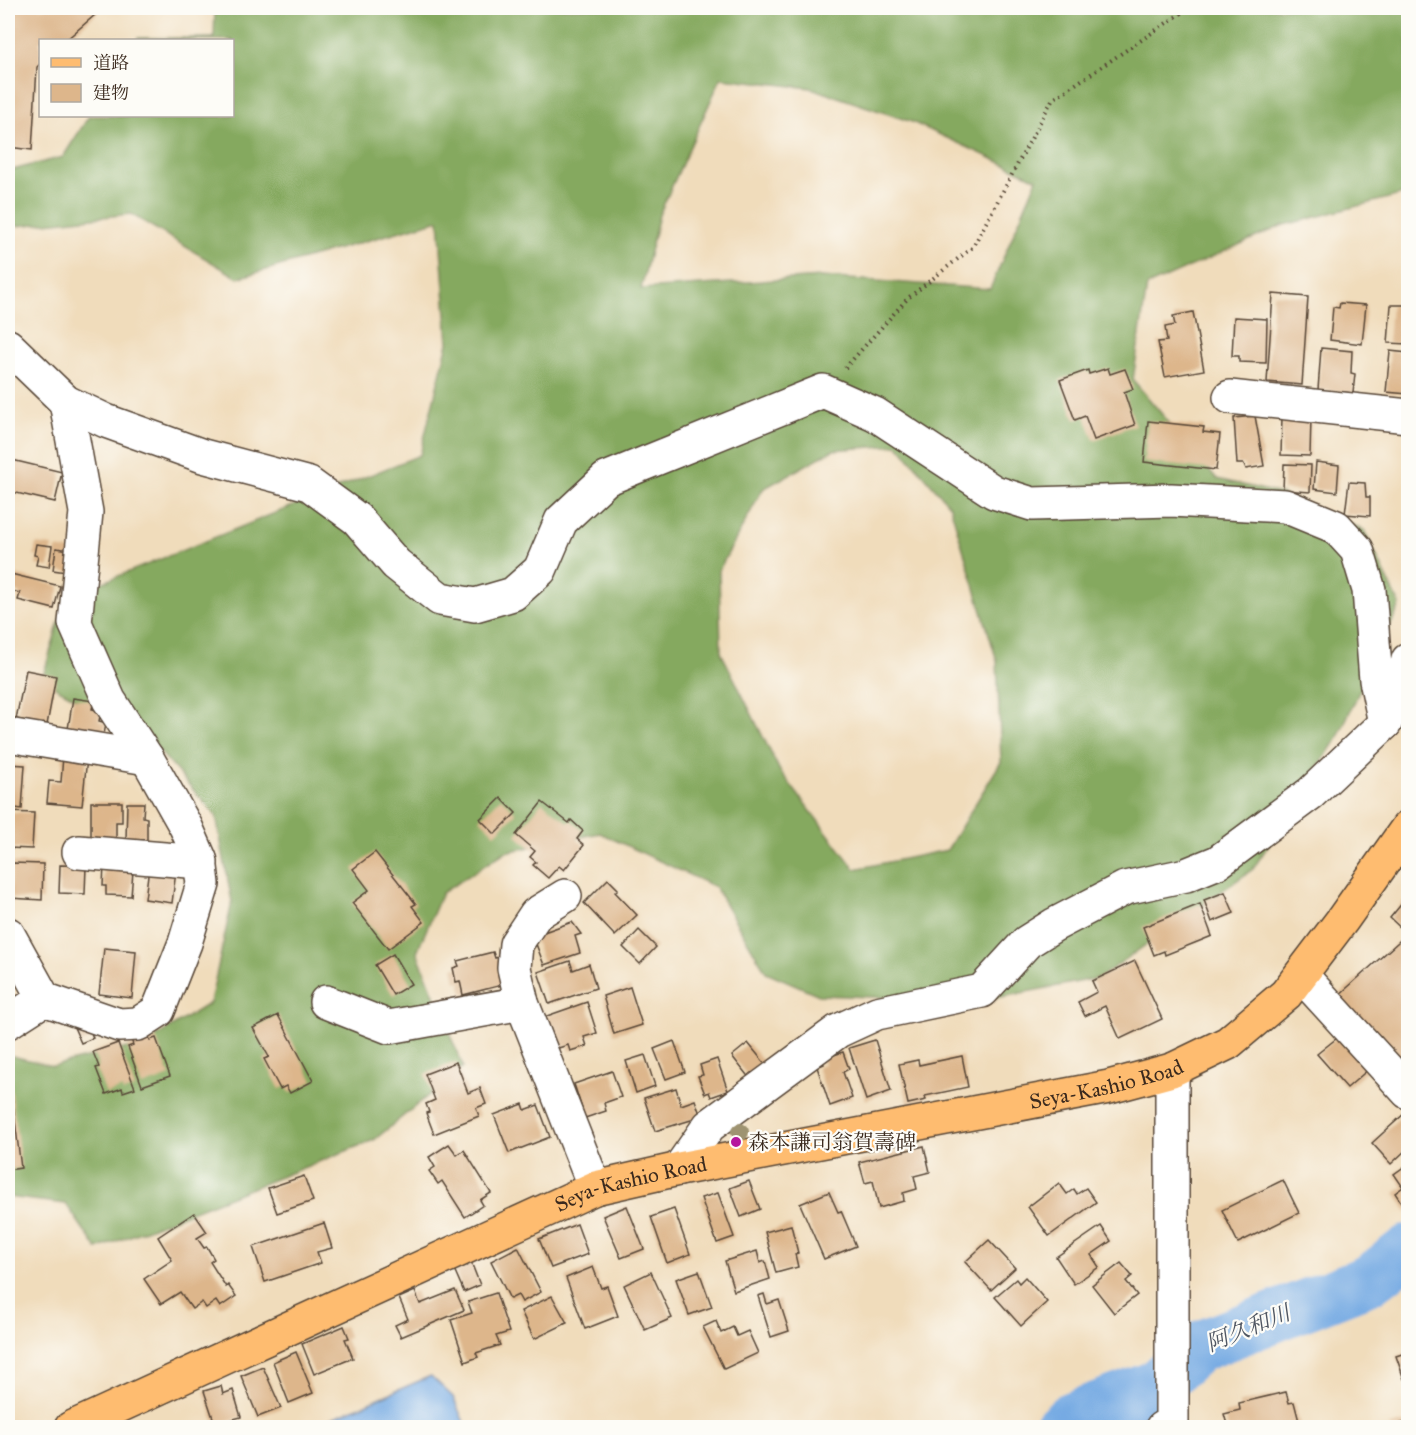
<svg xmlns="http://www.w3.org/2000/svg" width="1416" height="1435" viewBox="0 0 1416 1435" font-family="'IM FELL Great Primer','Noto Serif JP',serif">
	<style>
		.forest { fill: #85a95e; stroke: #606a3e; stroke-width: 1.5; fill-rule: evenodd }
		.water { fill: #76aae3; stroke: #586a80; stroke-width: 1.5 }
		.lines { fill: none; stroke-linecap: round; stroke-linejoin: round }
		.river { stroke: #76aae3; stroke-width: 51 }
		.building { fill: #ddb68b }
		.minor-casing { stroke: #564536; stroke-width: 36 }
		.major-casing { stroke: #564536; stroke-width: 36 }
		.path { stroke: #564536; stroke-width: 4; stroke-dasharray: 1.5 4.5; stroke-linecap: butt }
		.minor { stroke: #fff; stroke-width: 33 }
		.major { stroke: #febc70; stroke-width: 33 }
		.tree { fill: #9e9371 }
		.poi-dot { fill: #b5179e; stroke: #fdfcf7; stroke-width: 2 }
		.labels { text-anchor: middle; dominant-baseline: central; stroke-width: 4.5; stroke-linejoin: round; paint-order: stroke }
		.street-label { font-size: 21px; fill: #3b2a1e; stroke: #fdfcf7 }
		.poi-label { font-size: 21px; fill: #3b2a1e; stroke: #fdfcf7; text-anchor: start }
		.water-label { font-size: 22px; font-style: italic; fill: #505763; stroke: #fdfcf7 }
	</style>
	<rect width="100%" height="100%" fill="#fdfcf7"/>
	<filter id="ink" filterUnits="userSpaceOnUse"><feTurbulence type="fractalNoise" baseFrequency=".0167" numOctaves="2"/><feDisplacementMap in="SourceGraphic" scale="12" xChannelSelector="R" yChannelSelector="G"/><feConvolveMatrix kernelMatrix="1 2 1 2 8 2 1 2 1" color-interpolation-filters="sRGB"/></filter>
	<filter id="wash" filterUnits="userSpaceOnUse"><feTurbulence type="fractalNoise" baseFrequency=".008" numOctaves="4" result="noise"/><feDisplacementMap in="SourceGraphic" scale="24" xChannelSelector="R" yChannelSelector="G"/><feGaussianBlur stdDeviation="1.35" result="paint"/><feColorMatrix in="noise" values="0 0 0 0 0 0 0 0 0 0 0 0 0 0 0 0 0 1.4 0 .05"/><feComposite in="paint" operator="in"/></filter>
	<g filter="url(#wash)">
		<rect width="100%" height="100%" fill="#f0dcbb"/>
		<!-- forest -->
		<path class="forest" d="M215,8H444L454,11L465,8H1408V193L1281,226L1147,286L1133,380L1217,479L1281,494L1364,530L1400,605L1338,737L1253,869L1099,978L980,1001L819,995L766,972L715,887L600,833L505,852L442,893L417,952L463,1067L374,1140L97,1249L66,1204L8,1197V1055L53,1066L144,1044L210,1003L232,902L216,816L147,737L42,680L66,597L420,455L448,343L439,220L238,278L131,214L8,227V171L63,157L89,116H232V40H137L138,38H214ZM721,78L811,88L912,122L1037,179L990,289L821,277L641,289L659,215ZM898,445L950,506L997,661L1001,762L947,850L855,869L780,771L721,652L719,570L763,489L833,450Z"/>
		<!-- water -->
		<polygon class="water" points="431,1376 453,1397 466,1427 311,1427"/>
		<g class="lines">
			<!-- river -->
			<polyline class="river" points="1059,1428 1071,1417 1155,1386 1198,1347 1371,1279 1408,1250"/>
		</g>
		<g id="blocks">
			<!-- building -->
			<g class="building">
				<polygon points="8,8 103,8 66,40 40,40 40,64 37,67 32,150 8,147"/>
				<polygon points="1273,294 1308,297 1302,385 1267,382"/>
				<polygon points="1340,303 1366,305 1362,344 1330,340 1333,307 1339,308"/>
				<polygon points="1391,305 1408,305 1408,344 1388,343"/>
				<polygon points="1193,312 1204,370 1165,377 1158,342 1167,341 1165,327 1175,325 1173,316"/>
				<polygon points="1234,317 1267,319 1266,363 1239,362 1239,356 1232,356"/>
				<polygon points="1321,348 1352,351 1351,373 1355,374 1353,393 1318,390"/>
				<polygon points="1390,351 1408,353 1408,394 1386,392"/>
				<polygon points="1108,368 1110,374 1125,369 1133,389 1124,392 1135,425 1094,440 1085,416 1075,420 1060,380 1088,370 1089,374"/>
				<polygon points="1255,416 1264,466 1246,469 1244,464 1237,464 1234,418"/>
				<polygon points="1282,416 1311,417 1310,456 1281,455"/>
				<polygon points="1148,421 1204,427 1203,432 1220,434 1216,470 1144,462"/>
				<polygon points="8,459 62,472 55,502 8,491"/>
				<polygon points="1316,462 1339,465 1337,492 1314,489"/>
				<polygon points="1284,464 1311,465 1310,492 1283,490"/>
				<polygon points="1349,482 1365,483 1366,497 1370,497 1370,516 1345,514"/>
				<polygon points="36,544 52,546 49,567 36,565 38,556 34,555"/>
				<polygon points="56,548 77,551 73,573 53,570"/>
				<polygon points="11,574 60,586 54,609 18,600 20,593 8,590"/>
				<polygon points="26,670 56,676 47,725 16,719"/>
				<polygon points="73,698 94,701 92,709 101,711 99,721 106,723 104,735 68,729"/>
				<polygon points="63,756 87,758 82,806 47,803 49,781 61,782"/>
				<polygon points="8,764 25,765 22,809 8,807"/>
				<polygon points="501,798 516,813 495,834 480,819"/>
				<polygon points="91,802 122,802 122,822 116,822 116,839 91,838"/>
				<polygon points="542,802 569,823 571,820 583,831 577,839 584,845 564,870 559,866 548,878 533,865 536,862 530,857 535,851 516,835"/>
				<polygon points="127,803 144,803 143,817 147,818 147,840 126,840"/>
				<polygon points="8,812 34,813 32,849 8,848"/>
				<polygon points="375,852 416,904 412,906 424,922 388,949 352,903 369,890 353,869"/>
				<polygon points="12,863 43,864 42,900 10,898"/>
				<polygon points="104,864 133,871 131,896 106,895 106,886 103,886"/>
				<polygon points="60,865 86,866 85,894 59,893"/>
				<polygon points="149,867 176,871 172,903 145,899"/>
				<polygon points="608,879 618,889 615,892 637,915 615,936 584,903"/>
				<polygon points="1225,892 1234,913 1212,922 1204,900"/>
				<polygon points="1408,896 1408,1073 1338,996 1407,934 1390,918"/>
				<polygon points="1200,904 1212,936 1165,955 1164,951 1154,955 1143,927"/>
				<polygon points="572,922 581,934 575,936 580,953 544,965 533,936"/>
				<polygon points="639,930 656,947 640,964 623,947"/>
				<polygon points="104,948 136,951 132,998 99,994"/>
				<polygon points="493,952 495,958 499,957 506,984 463,995 460,981 456,982 453,968 459,966 457,961"/>
				<polygon points="393,954 411,984 393,995 375,965"/>
				<polygon points="570,961 573,970 589,964 596,988 549,1004 538,972"/>
				<polygon points="1135,961 1162,1019 1120,1039 1105,1006 1085,1016 1078,1002 1097,992 1092,981"/>
				<polygon points="630,987 642,1025 614,1034 603,996"/>
				<polygon points="587,1002 597,1033 584,1037 587,1046 570,1051 568,1045 555,1049 544,1017"/>
				<polygon points="278,1015 313,1081 290,1093 286,1086 280,1089 264,1059 269,1057 253,1028"/>
				<polygon points="86,1020 93,1038 81,1043 73,1025"/>
				<polygon points="148,1033 150,1040 156,1038 170,1076 142,1086 128,1047 133,1045 131,1039"/>
				<polygon points="1342,1034 1371,1067 1347,1088 1317,1054"/>
				<polygon points="875,1040 891,1091 866,1100 849,1048"/>
				<polygon points="674,1041 685,1072 666,1079 654,1049"/>
				<polygon points="118,1043 135,1088 123,1092 122,1088 106,1094 96,1068 99,1067 93,1052"/>
				<polygon points="748,1043 766,1065 750,1079 732,1056"/>
				<polygon points="843,1052 849,1069 843,1072 852,1098 830,1106 817,1067 824,1064 822,1059"/>
				<polygon points="645,1055 655,1086 636,1093 626,1061"/>
				<polygon points="962,1056 968,1087 925,1096 926,1100 908,1104 899,1064 918,1060 919,1065"/>
				<polygon points="717,1059 728,1091 711,1097 709,1092 705,1094 698,1076 703,1075 700,1065"/>
				<polygon points="456,1062 468,1093 480,1088 486,1104 476,1108 479,1116 434,1134 426,1113 429,1112 426,1104 435,1100 425,1074"/>
				<polygon points="8,1065 21,1168 8,1170"/>
				<polygon points="612,1071 621,1097 604,1103 606,1111 585,1118 574,1084"/>
				<polygon points="676,1088 681,1105 695,1100 701,1117 655,1131 644,1098"/>
				<polygon points="523,1104 525,1110 538,1105 550,1137 509,1153 494,1115"/>
				<polygon points="1405,1113 1408,1118 1408,1148 1391,1164 1372,1143"/>
				<polygon points="449,1144 457,1155 464,1150 491,1193 480,1200 483,1205 465,1217 442,1181 438,1184 429,1171 435,1167 429,1157"/>
				<polygon points="924,1146 930,1172 914,1176 917,1189 903,1193 904,1201 879,1208 873,1181 865,1183 859,1162"/>
				<polygon points="1408,1164 1408,1213 1395,1193 1403,1187 1394,1174"/>
				<polygon points="304,1176 313,1201 277,1213 268,1188"/>
				<polygon points="1283,1180 1299,1213 1238,1243 1222,1210"/>
				<polygon points="749,1181 760,1209 741,1217 730,1188"/>
				<polygon points="1059,1183 1067,1194 1074,1189 1077,1194 1086,1188 1096,1202 1049,1236 1028,1207"/>
				<polygon points="829,1192 838,1212 841,1211 856,1246 824,1259 800,1204"/>
				<polygon points="718,1193 734,1237 717,1243 701,1198"/>
				<polygon points="627,1206 644,1249 621,1258 603,1216"/>
				<polygon points="674,1209 690,1254 667,1263 651,1217"/>
				<polygon points="194,1213 207,1232 197,1238 204,1248 207,1247 214,1259 210,1262 226,1287 228,1285 236,1296 220,1307 216,1301 206,1308 202,1302 192,1309 180,1292 161,1304 144,1279 172,1260 158,1237"/>
				<polygon points="324,1223 332,1248 317,1252 321,1263 265,1282 253,1247"/>
				<polygon points="577,1224 588,1254 551,1268 539,1239"/>
				<polygon points="791,1225 798,1253 795,1254 798,1267 776,1273 765,1232"/>
				<polygon points="1101,1226 1111,1241 1091,1255 1099,1267 1074,1284 1056,1257"/>
				<polygon points="989,1240 1015,1268 991,1290 965,1262"/>
				<polygon points="518,1247 541,1292 522,1302 518,1295 510,1299 491,1261"/>
				<polygon points="757,1251 760,1263 765,1261 770,1279 734,1291 725,1261"/>
				<polygon points="471,1262 480,1285 464,1292 454,1269"/>
				<polygon points="1121,1263 1132,1276 1126,1281 1137,1295 1114,1313 1092,1285"/>
				<polygon points="593,1267 601,1288 607,1286 618,1316 585,1329 566,1278"/>
				<polygon points="699,1271 712,1307 689,1315 676,1279"/>
				<polygon points="651,1272 672,1318 645,1330 624,1285"/>
				<polygon points="1025,1277 1047,1302 1021,1326 995,1297 1016,1279 1019,1283"/>
				<polygon points="455,1290 464,1310 401,1337 395,1325 408,1319 399,1298 415,1291 420,1304"/>
				<polygon points="496,1293 509,1332 496,1336 500,1345 476,1353 478,1357 465,1362 451,1320 472,1313 468,1302"/>
				<polygon points="764,1294 767,1304 779,1300 789,1331 771,1337 758,1296"/>
				<polygon points="552,1296 567,1323 534,1339 521,1311"/>
				<polygon points="716,1321 721,1333 733,1327 737,1336 748,1331 758,1353 724,1369 703,1327"/>
				<polygon points="344,1326 349,1338 345,1339 353,1358 314,1374 302,1344"/>
				<polygon points="296,1352 313,1393 289,1403 273,1362"/>
				<polygon points="1408,1352 1408,1378 1404,1379 1396,1356"/>
				<polygon points="263,1367 281,1408 258,1417 241,1376"/>
				<polygon points="221,1386 223,1394 233,1390 241,1417 215,1424 204,1391"/>
				<polygon points="1286,1392 1289,1403 1294,1402 1300,1425 1296,1425 1297,1428 1228,1428 1224,1414 1240,1410 1239,1403"/>
				<polygon points="1408,1422 1408,1428 1390,1428 1389,1426"/>
			</g>
		</g>
	</g>
	<g filter="url(#ink)">
		<use href="#blocks" fill-opacity="0" stroke="#564536" stroke-width="1.5"/>
		<g class="lines">
			<!-- minor casing -->
			<g class="minor-casing">
				<g id="minor">
					<polyline points="8,346 66,402 106,421 203,456 309,484 357,519 396,564 440,599 475,605 513,594 540,570 561,521 606,479 823,391 875,414 994,492 1032,504 1171,500 1285,506 1336,527 1357,550 1369,590 1376,680 1385,723"/>
					<polyline points="1230,397 1408,416"/>
					<polyline points="8,735 147,758"/>
					<polyline points="79,852 201,862"/>
					<polyline points="565,896 536,914 516,944 514,968 522,1003 595,1188"/>
					<polyline points="8,934 44,999"/>
					<polyline points="1301,975 1408,1092"/>
					<polyline points="326,1002 389,1027 522,1003"/>
					<polyline points="8,1022 44,999 119,1025 138,1024 158,1011 185,943 203,884 200,859 186,827 147,758 109,700 75,623 86,512 66,402"/>
					<polyline points="679,1169 709,1126 838,1031 877,1013 982,991 1027,942 1054,925 1125,888 1186,875 1218,862 1311,793 1385,723 1399,694 1408,660"/>
					<polyline points="1162,1428 1172,1423 1172,1070"/>
				</g>
			</g>
			<!-- major casing -->
			<g class="major-casing">
				<g id="major">
					<path id="s1" d="M71,1428L595,1188L679,1169L1109,1087L1172,1070L1228,1043L1286,994L1343,919L1408,827"/>
				</g>
			</g>
			<!-- path -->
			<polyline class="path" points="845,368 908,298 973,247 1052,100 1189,8"/>
			<!-- minor -->
			<use href="#minor" class="minor"/>
			<!-- major -->
			<use href="#major" class="major"/>
		</g>
		<!-- trees -->
		<circle class="tree" cx="740" cy="1132" r="9"/>
	</g>
	<!-- markers -->
	<circle class="poi-dot" cx="736" cy="1142" r="6"/>
	<g class="labels">
		<!-- street labels -->
		<g class="street-label">
			<text stroke="none"><textPath href="#s1" startOffset="1098">Seya-Kashio Road</textPath></text>
			<text stroke="none"><textPath href="#s1" startOffset="612">Seya-Kashio Road</textPath></text>
		</g>
		<!-- poi labels -->
		<g class="poi-label">
			<text x="748" y="1142">森本謙司翁賀壽碑</text>
		</g>
		<!-- water labels -->
		<g class="water-label">
			<text transform="translate(1248 1328) rotate(-22)">阿久和川</text>
		</g>
	</g>
	<!-- margin -->
	<rect width="1416" height="1435" fill="none" stroke="#fdfcf7" stroke-width="30"/>
	<!-- legend -->
	<rect x="39" y="39" width="195" height="78" fill="#fdfcf7" stroke="#afa8a0" stroke-width="1.5"/>
	<rect x="51" y="58" width="30" height="9" fill="#febc70" stroke="#afa8a0" stroke-width="1.5"/>
	<text x="93" y="69" font-size="18" fill="#3b2a1e">道路</text>
	<rect x="51" y="84" width="30" height="18" fill="#ddb68b" stroke="#afa8a0" stroke-width="1.5"/>
	<text x="93" y="99" font-size="18" fill="#3b2a1e">建物</text>
</svg>
